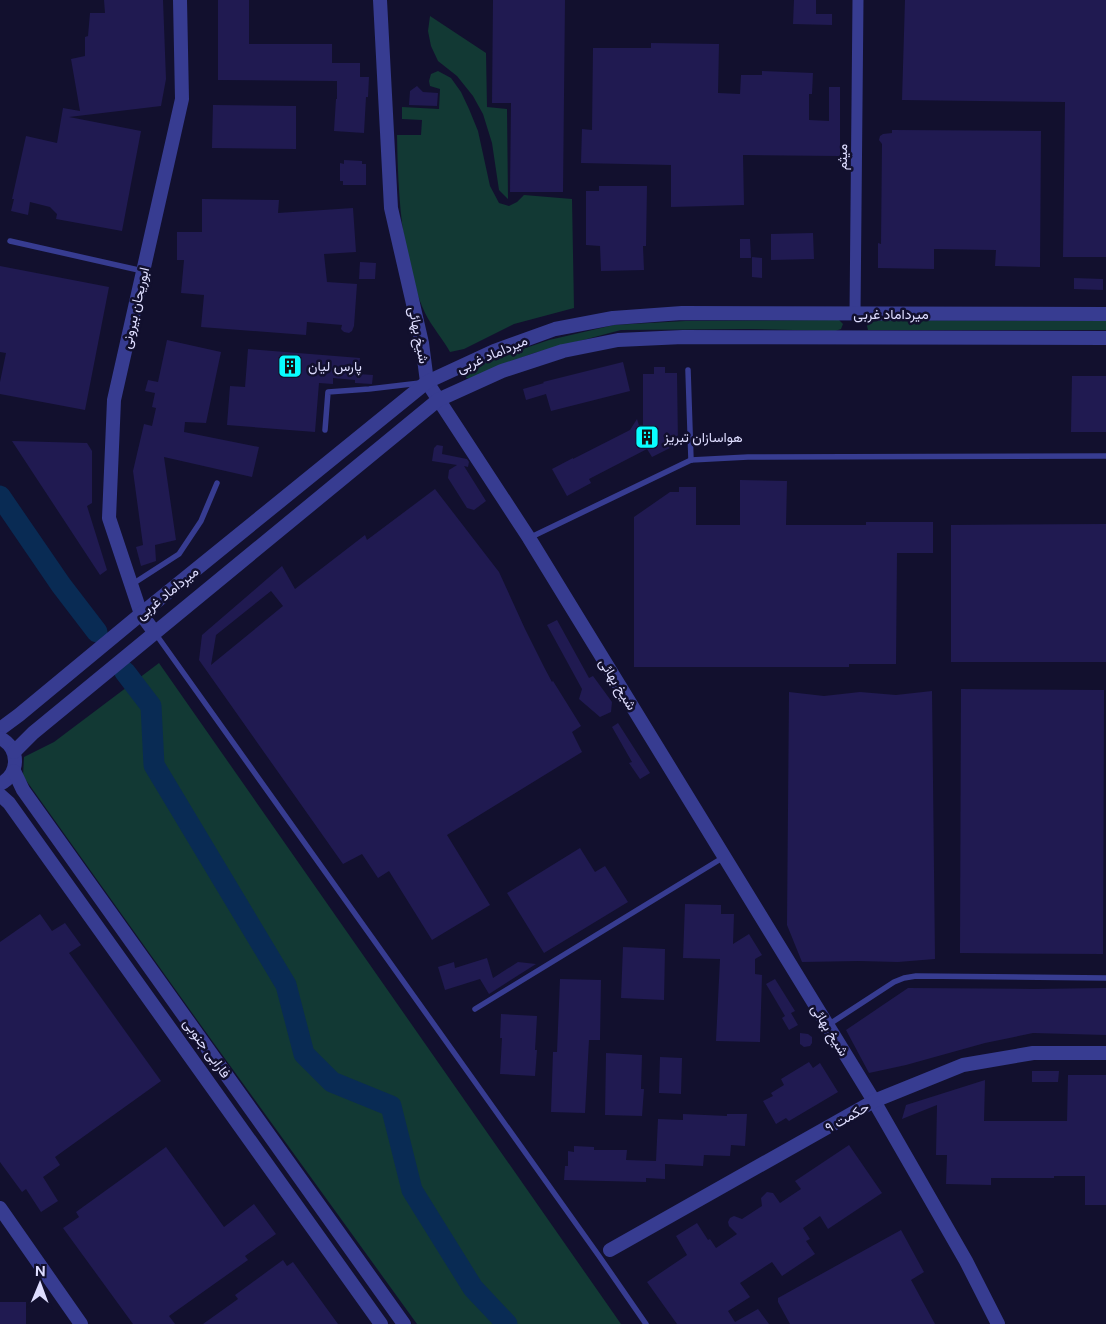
<svg xmlns="http://www.w3.org/2000/svg" width="1106" height="1324" viewBox="0 0 1106 1324" font-family="'Public Sans',Vazirmatn,sans-serif">
	<style>
		.green { fill: #123934 }
		.lines { fill: none; stroke-linecap: round; stroke-linejoin: round }
		.river { stroke: #092b54; stroke-width: 21 }
		.building { fill: #201a51; fill-rule: evenodd }
		.service { stroke: #373c91; stroke-width: 5.5 }
		.minor { stroke: #373c91; stroke-width: 11 }
		.tertiary { stroke: #373c91; stroke-width: 14 }
		.labels { text-anchor: middle; dominant-baseline: central; stroke-width: 5; stroke-linejoin: round; paint-order: stroke }
		.street-label { font-size: 14px; fill: #deddff; stroke: #12102e }
		.poi-label { font-size: 14px; fill: #deddff; stroke: #12102e; text-anchor: start }
	</style>
	<rect width="100%" height="100%" fill="#12102e"/>
	<!-- green -->
	<g class="green">
		<polygon points="430,16 486,53 487,107 507,109 508,199 499,190 492,143 483,114 473,96 457,76 438,61 431,46 428,31"/>
		<path d="M438,71L451,78L461,92L469,109L478,131L490,186L499,203L509,206L517,202L524,195L572,199L574,308L514,324L464,349L450,352C443,339 432,327 425,313C401,260 398,193 397,135H421L422,120L402,119V107L439,109L440,89L430,86L429,81L431,74Z"/>
		<polygon points="839,320 843,324 841,329 835,331 749,329 621,330 534,353 504,364 471,379 466,378 467,372 493,359 549,340 614,325 685,321"/>
		<polygon points="869,320 1106,321 1106,330 868,330 867,326"/>
		<polygon points="159,663 621,1324 417,1324 205,1031 23,776 24,757 54,742"/>
	</g>
	<g class="lines">
		<!-- river -->
		<g class="river">
			<polyline points="0,496 61,585 97,632"/>
			<polyline points="125,672 151,706 154,765 286,985 304,1054 332,1082 391,1106 412,1190 473,1288 507,1324"/>
		</g>
	</g>
	<!-- building -->
	<g class="building">
		<polygon points="104,0 163,0 166,79 161,106 69,117 141,131 122,231 56,219 57,214 50,207 30,202 28,215 11,211 14,199 12,199 26,136 57,143 63,108 80,111 71,59 85,56 85,37 88,36 90,13 105,13"/>
		<polygon points="218,0 249,0 249,44 332,44 332,63 360,63 360,77 369,77 368,97 366,97 364,133 334,131 336,99 337,99 337,81 218,80"/>
		<polygon points="493,0 565,0 563,192 510,192 511,103 492,103"/>
		<polygon points="794,0 816,0 816,14 832,14 832,25 793,24"/>
		<polygon points="905,0 1106,0 1106,257 1063,257 1065,102 902,100"/>
		<polygon points="651,43 719,44 718,93 740,94 741,75 762,75 762,71 813,73 812,94 809,94 809,120 829,121 829,87 840,87 840,156 743,155 744,205 671,207 671,165 581,163 582,129 592,130 593,48 651,48"/>
		<polygon points="417,86 423,92 438,93 437,106 409,105 410,91"/>
		<polygon points="213,105 296,106 296,149 212,148"/>
		<polygon points="892,130 1041,131 1040,267 995,266 996,250 934,249 934,269 878,268 878,243 881,244 882,144 879,140 880,136 883,134 892,133"/>
		<polygon points="344,160 362,161 362,164 366,164 366,185 343,185 343,181 340,181 340,163 344,164"/>
		<polygon points="599,186 647,186 646,246 643,246 644,270 601,271 600,246 586,245 586,191 599,191"/>
		<polygon points="202,199 279,200 278,213 353,208 356,252 324,254 327,282 357,284 354,326 352,331 349,333 344,332 341,329 342,325 307,322 306,335 201,327 204,295 181,293 184,260 177,260 177,232 202,232"/>
		<polygon points="813,233 814,259 771,260 771,234"/>
		<polygon points="740,239 750,239 751,258 740,258"/>
		<polygon points="752,257 762,258 762,278 752,277"/>
		<polygon points="360,262 376,263 375,279 359,279"/>
		<polygon points="0,266 109,287 85,410 0,394 0,382 6,353 0,352"/>
		<polygon points="1074,278 1103,279 1103,290 1074,289"/>
		<polygon points="167,340 221,352 206,423 185,422 184,432 259,447 252,477 164,457 176,540 155,545 156,561 141,566 136,547 143,545 133,471 144,424 152,426 156,408 152,407 155,393 145,391 148,380 158,382"/>
		<polygon points="248,349 360,358 358,374 373,375 372,384 355,383 355,380 333,378 333,384 319,383 315,432 227,425 230,386 245,387"/>
		<polygon points="623,362 630,391 551,411 546,394 526,400 523,389 544,383 543,382"/>
		<polygon points="654,367 665,367 665,373 677,373 678,444 652,457 647,449 589,479 591,483 567,496 552,469 573,458 573,459 630,430 637,419 641,432 643,431 643,374 654,374"/>
		<polygon points="1072,376 1106,376 1106,432 1071,432"/>
		<polygon points="12,441 87,443 92,451 92,503 87,506 107,570 100,575"/>
		<polygon points="437,445 443,446 442,454 467,459 469,462 468,467 464,466 486,501 474,510 467,508 448,478 449,470 457,465 432,461 434,448"/>
		<polygon points="740,480 787,481 786,525 866,525 866,522 933,522 933,553 897,553 896,664 849,664 849,667 634,667 634,517 670,492 679,492 679,487 696,487 696,525 740,525"/>
		<path d="M435,489L499,572L525,629L544,667L552,682L553,681L581,726L572,732L582,752L447,835L490,905L432,940L389,871L378,878L362,854L343,864L199,660L202,635L282,566L295,589L365,535L367,540ZM271,591L283,606L211,665L216,635Z"/>
		<polygon points="1106,524 1106,662 951,662 951,525"/>
		<polygon points="557,620 589,678 593,676 612,702 611,712 600,717 579,699 582,689 547,625"/>
		<polygon points="961,689 1104,690 1103,954 960,953"/>
		<polygon points="932,691 935,959 898,962 859,961 802,962 787,925 789,692 824,696 860,692 896,695"/>
		<polygon points="618,723 650,773 640,779 629,763 632,762 612,727"/>
		<polygon points="580,848 595,872 605,866 628,902 544,953 507,893"/>
		<polygon points="685,904 721,905 721,914 734,914 733,944 749,934 762,955 755,959 755,974 762,975 760,1042 716,1041 720,959 683,958"/>
		<polygon points="40,914 52,931 65,923 81,945 69,953 161,1081 55,1157 60,1165 43,1177 58,1201 41,1212 26,1189 22,1192 0,1162 0,942"/>
		<polygon points="623,947 665,949 664,1000 621,998"/>
		<polygon points="487,958 493,978 518,962 536,964 489,994 480,979 445,990 438,967 454,962 455,968"/>
		<polygon points="560,979 601,980 600,1040 589,1040 585,1113 551,1112 553,1052 557,1052"/>
		<polygon points="775,979 795,1011 791,1013 798,1025 789,1030 782,1018 785,1016 766,984"/>
		<polygon points="908,988 1034,989 1106,988 1106,1035 1033,1033 985,1043 906,1065 869,1073 846,1030"/>
		<polygon points="501,1014 537,1016 535,1050 537,1050 535,1076 500,1074 502,1038 500,1038"/>
		<polygon points="800,1033 808,1034 812,1037 812,1043 810,1046 804,1047 800,1044"/>
		<polygon points="606,1053 642,1055 641,1089 644,1089 642,1116 605,1115"/>
		<polygon points="660,1057 682,1058 681,1094 659,1093"/>
		<polygon points="809,1062 813,1068 820,1063 838,1092 789,1121 786,1118 776,1124 763,1101 773,1096 771,1093 784,1085 781,1079"/>
		<polygon points="1032,1071 1059,1071 1058,1082 1032,1082"/>
		<polygon points="1068,1075 1106,1075 1106,1205 1085,1205 1085,1176 1054,1176 1054,1178 991,1178 991,1185 946,1184 947,1155 936,1155 937,1105 902,1119 906,1105 985,1080 984,1121 1067,1121"/>
		<polygon points="683,1114 727,1116 727,1114 747,1114 745,1146 731,1145 730,1156 704,1155 703,1166 665,1164 665,1179 646,1178 646,1182 564,1180 565,1166 568,1166 568,1151 574,1152 574,1146 594,1147 594,1150 627,1150 626,1160 656,1161 658,1119 683,1120"/>
		<polygon points="849,1145 882,1193 828,1229 820,1216 803,1228 810,1239 806,1241 815,1254 782,1276 772,1262 740,1283 750,1297 728,1311 735,1322 758,1309 769,1324 677,1324 647,1282 687,1255 676,1236 697,1223 708,1240 710,1239 716,1248 737,1234 729,1226 728,1222 730,1218 734,1216 742,1219 762,1206 761,1198 767,1192 773,1193 780,1203 801,1189 795,1181"/>
		<polygon points="166,1147 224,1227 254,1204 276,1234 245,1256 248,1260 169,1316 175,1324 133,1324 63,1228 79,1217 76,1212"/>
		<polygon points="901,1230 924,1272 911,1280 935,1324 790,1324 778,1302 778,1298"/>
		<polygon points="283,1260 287,1266 293,1262 338,1324 203,1324 238,1299 235,1295"/>
		<rect x="0" y="1302" width="26" height="22"/>
	</g>
	<g class="lines">
		<!-- service -->
		<g class="service">
			<polyline points="10,241 143,271"/>
			<polyline points="688,370 691,460"/>
			<polyline points="325,430 328,392 369,389 420,383"/>
			<polyline points="529,538 691,460 748,457 1106,456"/>
			<polyline points="131,585 179,554 201,521 217,483"/>
			<polyline points="155,633 599,1256 646,1324"/>
			<polyline points="475,1009 724,857"/>
			<polyline points="828,1025 894,982 904,978 916,976 1106,978"/>
		</g>
		<!-- minor -->
		<polyline class="minor" points="855,314 858,0"/>
		<!-- tertiary -->
		<g class="tertiary">
			<polyline points="380,0 391,208 422,343 427,382 529,538 874,1101 966,1261 998,1324"/>
			<polyline points="155,633 141,614 109,518 114,400 182,99 180,0"/>
			<polyline points="0,729 19,715 141,614 427,382 494,351 555,329 613,318 682,313 1106,314"/>
			<path d="M0,738C20,748 20,774 0,784"/>
			<polyline points="14,752 33,733 438,400 502,371 563,351 618,340 683,337 1106,338"/>
			<polyline points="14,771 23,790 404,1324"/>
			<polyline points="0,795 9,803 381,1324"/>
			<polyline points="0,1208 81,1324"/>
			<polyline points="610,1250 874,1101 963,1065 1033,1053 1106,1053"/>
		</g>
	</g>
	<!-- icons -->
	<defs>
		<g id="building-square" transform="scale(1.25)"><rect x="-9" y="-9" width="18" height="18" rx="4" fill="#09fdff" stroke="#12102e"/><path d="M-4-6H4V6H1V3H-1V6H-4ZM-2.5-4.3h1.7v1.8h-1.7ZM.8-4.3h1.7v1.8H.8ZM-2.5-1h1.7V.8h-1.7ZM.8-1h1.7V.8H.8Z" fill="#111"/></g>
	</defs>
	<g fill-rule="evenodd">
		<use href="#building-square" x="290" y="366"/>
		<use href="#building-square" x="647" y="437"/>
	</g>
	<g class="labels">
		<!-- street labels -->
		<g class="street-label">
			<text transform="translate(842 157) rotate(-89)">میثم</text>
			<text transform="translate(135 308) rotate(-77)">ابوریحان بیرونی</text>
			<text x="891" y="314">میرداماد غربی</text>
			<text transform="translate(419 335) rotate(79)">شیخ بهائی</text>
			<text transform="translate(492 354) rotate(-23)">میرداماد غربی</text>
			<text transform="translate(167 593) rotate(-39)">میرداماد غربی</text>
			<text transform="translate(618 684) rotate(58)">شیخ بهائی</text>
			<text transform="translate(830 1030) rotate(58)">شیخ بهائی</text>
			<text transform="translate(207 1048) rotate(54)">فارابی جنوبی</text>
			<text transform="translate(847 1117) rotate(-29)">حکمت ۹</text>
		</g>
		<!-- poi labels -->
		<g class="poi-label">
			<text x="308" y="366">پارس لیان</text>
			<text x="664" y="437">هواسازان تبریز</text>
		</g>
	</g>
	<!-- north arrow -->
	<g transform="translate(40 1284) rotate(1)" stroke="#12102e" stroke-width="4" paint-order="stroke">
	<path d="M0-4L9 19L0 12L-9 19Z" fill="#deddff"/>
	<text y="-8" font-size="14" font-weight="bold" text-anchor="middle" fill="#deddff">N</text>
	</g>
</svg>
